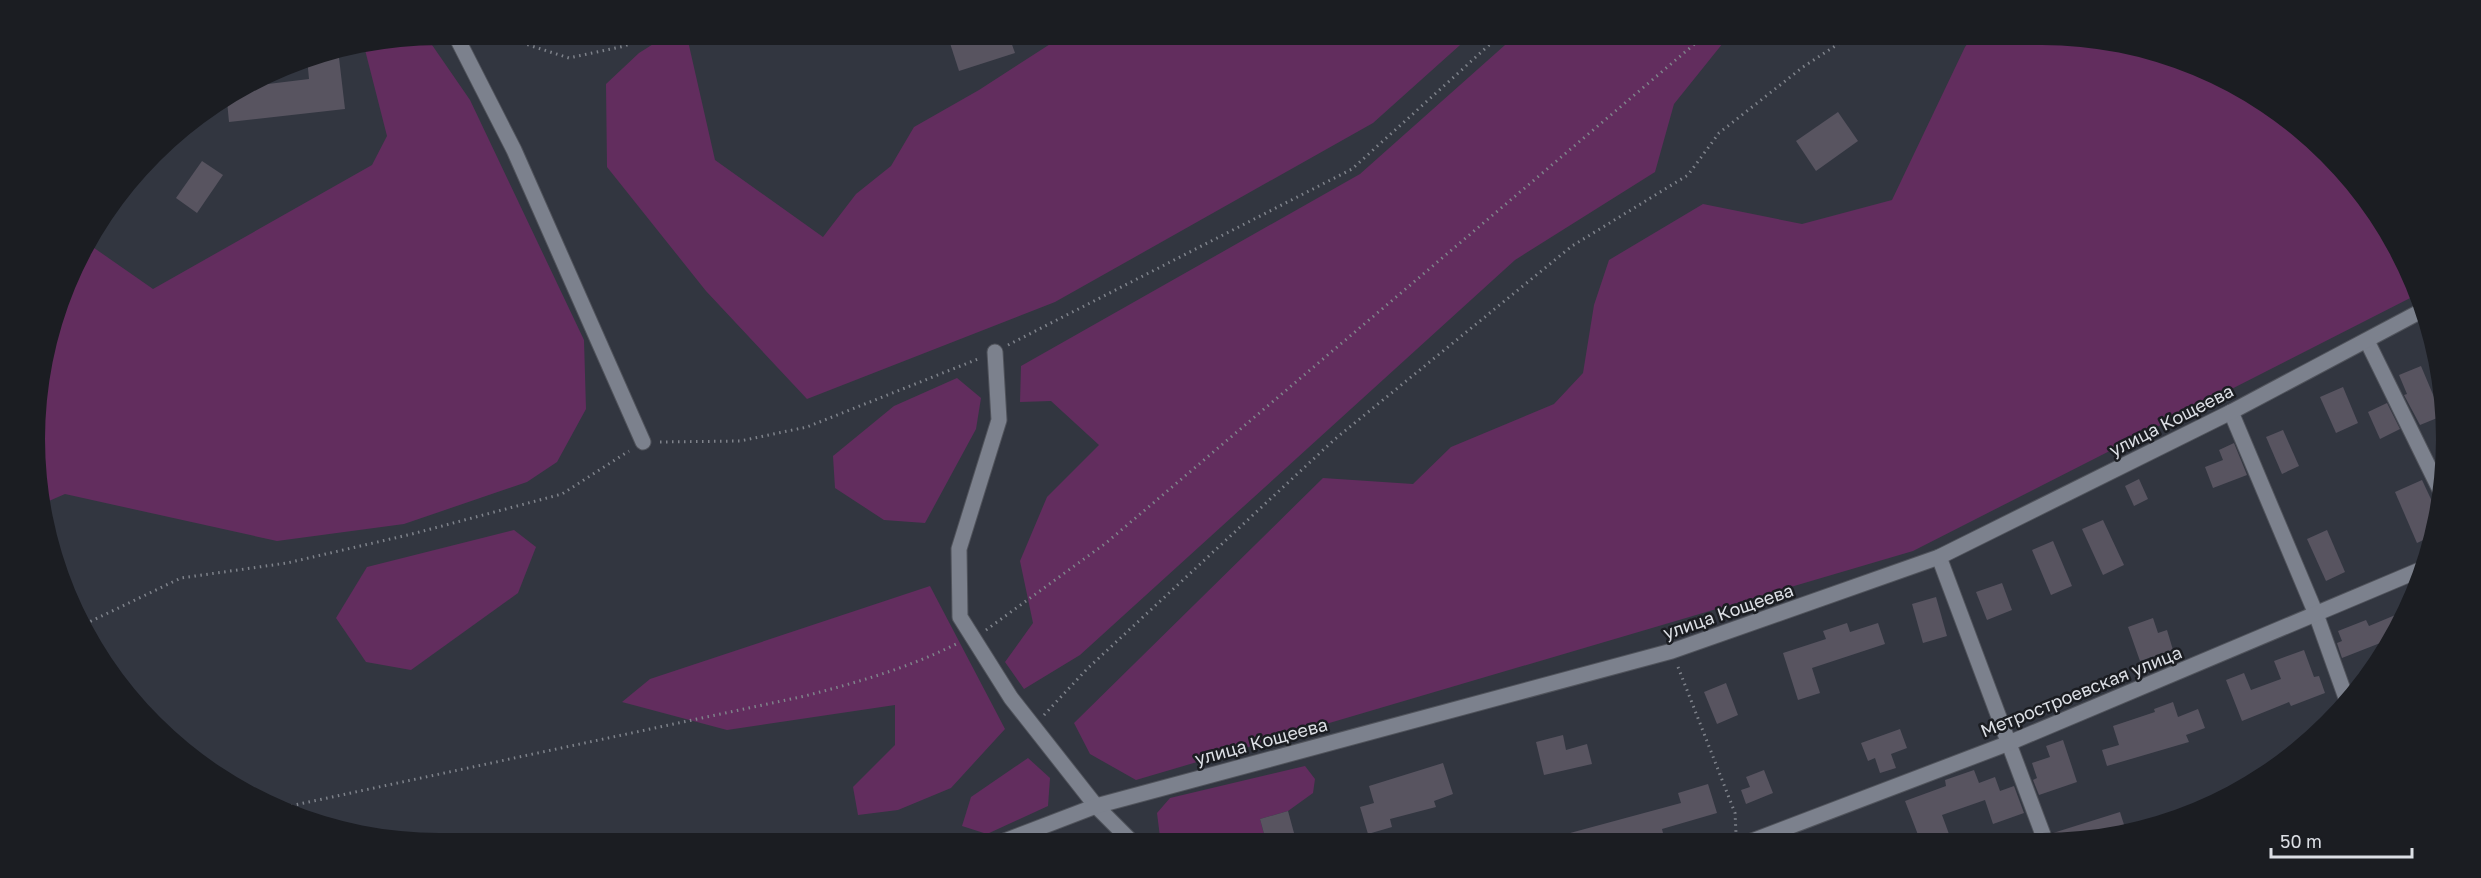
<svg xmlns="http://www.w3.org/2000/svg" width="2481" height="878" viewBox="0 0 2481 878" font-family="'Golos Text',sans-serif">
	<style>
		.green { fill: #622d5e }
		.building { fill: #585460 }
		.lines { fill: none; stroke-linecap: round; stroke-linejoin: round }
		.minor-casing { stroke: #50535b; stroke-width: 17 }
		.path { stroke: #7f838b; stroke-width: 3; stroke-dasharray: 1.5 4.5; stroke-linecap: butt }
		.minor { stroke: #7c818d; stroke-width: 15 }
		.labels { text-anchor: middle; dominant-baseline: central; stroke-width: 5; stroke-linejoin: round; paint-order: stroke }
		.street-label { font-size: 18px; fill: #dcdfe5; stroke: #1b1d22 }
	</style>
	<rect width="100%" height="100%" fill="#323640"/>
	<!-- green -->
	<g class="green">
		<polygon points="1974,35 2042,35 2146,48 2221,76 2288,118 2346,172 2392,236 2418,294 1913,551 1136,780 1090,754 1074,723 1323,478 1413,484 1451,447 1554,404 1583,373 1594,305 1609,260 1703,204 1802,224 1892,200 1965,47"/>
		<polygon points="1798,36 1723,43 1674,104 1655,172 1515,260 1080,655 1024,689 1005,662 1033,623 1020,561 1047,497 1099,445 1051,401 1020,402 1021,366 1360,174 1514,37"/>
		<polygon points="1469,37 1373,123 1055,302 807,399 706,291 607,167 606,84 639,53 658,41 688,41 715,160 823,237 856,194 891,166 914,127 979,90 1058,39"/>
		<polygon points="363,42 430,42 470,100 584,340 586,409 557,462 527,482 404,524 277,541 65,494 42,504 35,465 38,387 76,260 87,243 153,289 372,165 387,136"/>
		<polygon points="957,378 981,398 976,429 925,523 884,520 835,488 833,456 894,406"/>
		<polygon points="514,530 536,547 518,593 411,670 366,662 336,618 367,567"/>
		<polygon points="930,586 1005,729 951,788 898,810 858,815 853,787 895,745 895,705 727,730 622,702 650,679"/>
		<polygon points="1028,758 1050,778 1048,806 987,834 962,826 971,797"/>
		<polygon points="1305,766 1315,779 1313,793 1288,811 1260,819 1266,841 1294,833 1296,842 1163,842 1160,837 1157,813 1170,798"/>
	</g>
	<!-- building -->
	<g class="building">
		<polygon points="1010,39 1015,53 959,71 949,40"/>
		<polygon points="338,49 345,109 229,122 227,101 268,76 268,84 309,79 307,58"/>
		<polygon points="1838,112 1858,141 1816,171 1796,141"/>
		<polygon points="202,161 223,175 197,213 176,198"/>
		<polygon points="2421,366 2442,416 2420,425 2404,395 2407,394 2399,375"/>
		<polygon points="2343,387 2358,423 2336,433 2320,397"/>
		<polygon points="2387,403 2400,429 2380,439 2368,412"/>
		<polygon points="2283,430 2299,466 2282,474 2266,437"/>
		<polygon points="2234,443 2247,475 2213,488 2205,467 2223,460 2219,450"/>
		<polygon points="2139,479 2148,499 2134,506 2125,486"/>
		<polygon points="2422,480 2438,514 2434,535 2417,543 2395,492"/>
		<polygon points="2103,520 2124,565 2103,575 2082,529"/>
		<polygon points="2327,530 2345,572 2326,581 2307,539"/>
		<polygon points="2053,541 2072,586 2051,595 2032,550"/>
		<polygon points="2002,583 2012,610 1987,620 1976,592"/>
		<polygon points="1936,597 1947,636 1923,643 1912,604"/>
		<polygon points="2405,611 2393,638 2342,658 2337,643 2342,641 2338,631 2366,620 2369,626"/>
		<polygon points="2153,618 2158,633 2167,630 2173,650 2140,661 2128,627"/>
		<polygon points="1847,623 1850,632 1878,623 1885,644 1812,668 1820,693 1798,700 1783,653 1826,639 1823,631"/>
		<polygon points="2304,650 2314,677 2319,676 2325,693 2291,706 2289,702 2242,721 2226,680 2244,673 2251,690 2281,679 2274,661"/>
		<polygon points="1726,683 1738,715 1717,724 1704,692"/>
		<polygon points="2173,702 2178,717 2198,709 2205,728 2186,735 2189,742 2107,766 2102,750 2119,745 2113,726 2155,712 2154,709"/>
		<polygon points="1900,729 1907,748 1891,754 1896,768 1880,773 1875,758 1868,761 1861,743"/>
		<polygon points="1563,735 1566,750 1587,744 1592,764 1544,775 1536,742"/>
		<polygon points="2063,740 2077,782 2039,795 2033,780 2037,778 2032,763 2050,757 2046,746"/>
		<polygon points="1443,763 1453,794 1434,801 1436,807 1390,819 1392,827 1368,834 1360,807 1374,803 1369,786"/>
		<polygon points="1764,770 1773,793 1746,804 1741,790 1750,787 1746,777"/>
		<polygon points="1974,770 1979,783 1995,777 2000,791 2014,786 2024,813 1993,824 1985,800 1942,815 1949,834 1931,840 1920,840 1905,801 1946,786 1945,780"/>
		<polygon points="1708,784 1717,813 1662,829 1663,833 1634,841 1560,841 1559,836 1681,803 1678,793"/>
		<polygon points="1288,811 1294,833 1266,841 1260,819"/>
		<polygon points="2120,812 2126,831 2095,840 2055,840 2053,833"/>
	</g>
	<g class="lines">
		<!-- minor casing -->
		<g class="minor-casing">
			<g id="minor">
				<polyline points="459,42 514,150 643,442"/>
				<polyline points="2367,341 2441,492"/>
				<polyline points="995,352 999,420 959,549 960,617 1011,698 1096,806 1132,842"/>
				<polyline points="2231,412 2316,614 2346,698"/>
				<polyline points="1939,557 2045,840"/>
				<polyline points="1752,841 2009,743 2422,569"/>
				<polyline points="1002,842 1096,806 1672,651 1939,557 2231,412 2425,309"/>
			</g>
		</g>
		<!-- path -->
		<g class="path">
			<polyline points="516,41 569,58 625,46 635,41"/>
			<polyline points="1008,345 1352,169 1498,37"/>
			<polyline points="660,442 740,441 807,427 978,359"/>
			<polyline points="85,624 181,578 287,563 412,534 562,494 629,451"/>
			<polyline points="986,630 1106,543 1704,36"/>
			<polyline points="1678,667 1735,813 1736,833"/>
			<polyline points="1044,715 1087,669 1335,439 1572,246 1688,175 1719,133 1803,67 1852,35"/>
			<path d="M285,807L805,696C858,682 909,668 958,643"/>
		</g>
		<!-- minor -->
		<use href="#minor" class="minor"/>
	</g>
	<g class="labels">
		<!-- street labels -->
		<g class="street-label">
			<text transform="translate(2171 420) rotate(-27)">улица Кощеева</text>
			<text transform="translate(1728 611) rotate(-19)">улица Кощеева</text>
			<text transform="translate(2081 691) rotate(-22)">Метростроевская улица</text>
			<text transform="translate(1261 741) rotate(-15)">улица Кощеева</text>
		</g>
	</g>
	<!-- crop -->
	<path d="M0 0H2481V878H0ZM439 45H2042A394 394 0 0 1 2436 439V439A394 394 0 0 1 2042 833H439A394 394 0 0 1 45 439V439A394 394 0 0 1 439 45Z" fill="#1b1d22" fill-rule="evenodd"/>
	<!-- scale -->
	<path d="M2271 848v9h141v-9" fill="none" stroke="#dcdfe5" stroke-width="3"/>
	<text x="2280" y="848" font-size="18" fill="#dcdfe5" stroke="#1b1d22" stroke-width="4.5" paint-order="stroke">50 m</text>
</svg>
